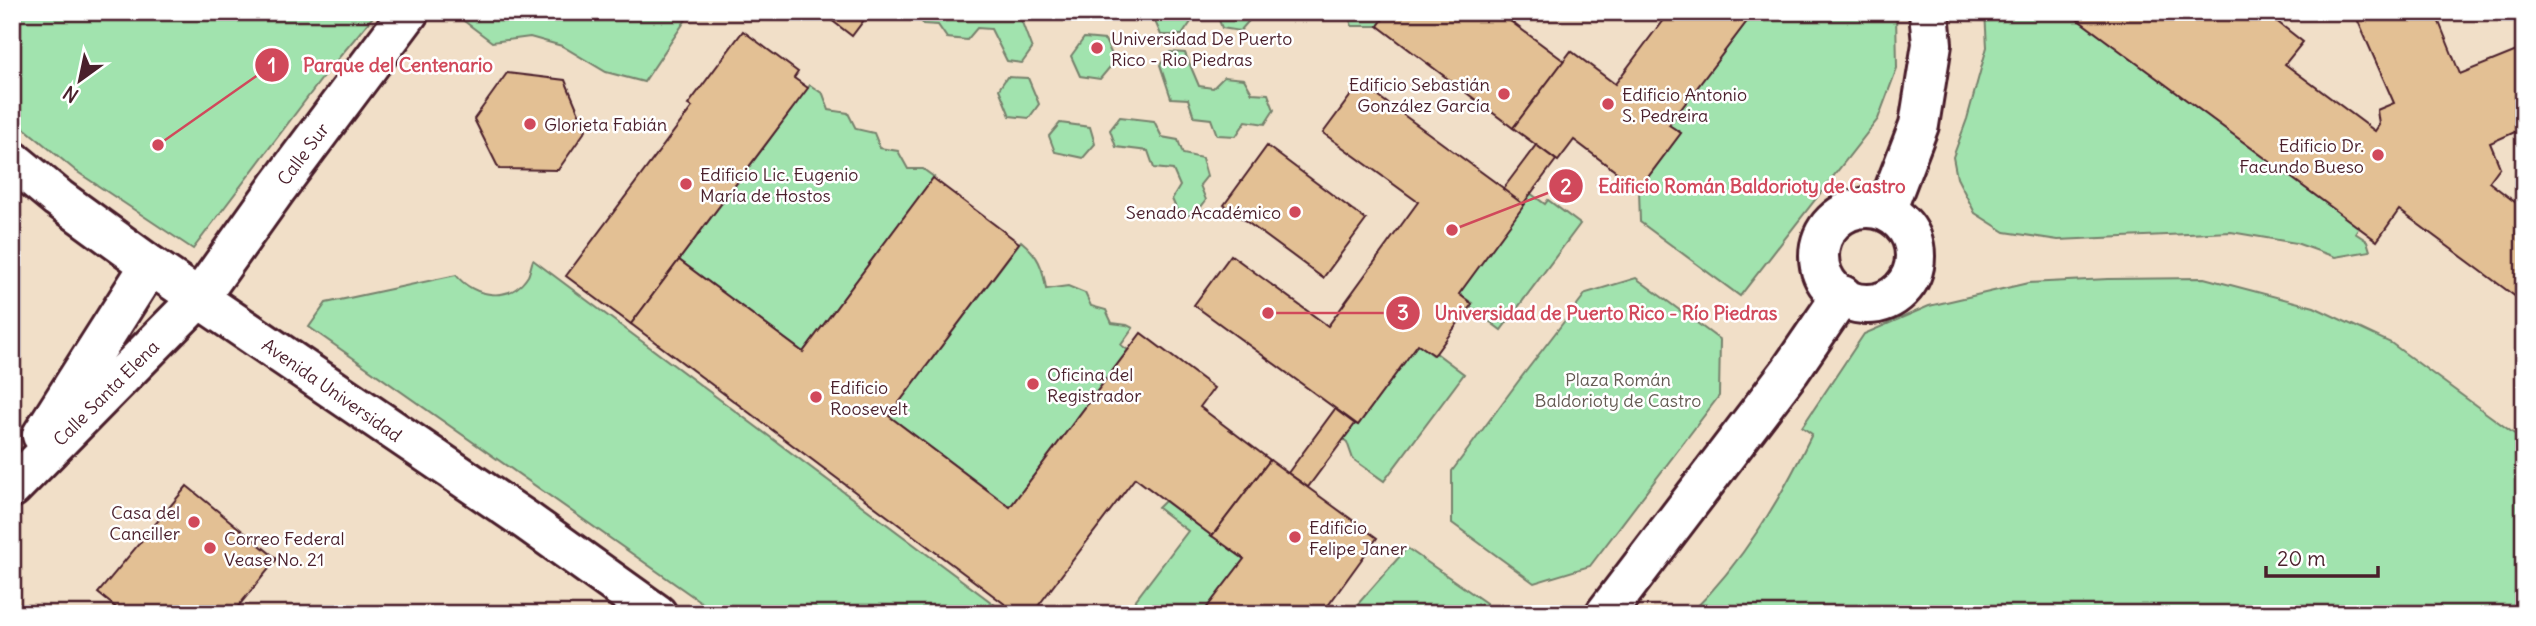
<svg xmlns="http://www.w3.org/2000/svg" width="2536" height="626" viewBox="0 0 2536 626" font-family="Delius,sans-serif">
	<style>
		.built { fill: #f1dfc8 }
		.green { fill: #a1e3ae; stroke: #76816c; stroke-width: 2 }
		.building { fill: #e3c094; stroke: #4a1f2b; stroke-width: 2 }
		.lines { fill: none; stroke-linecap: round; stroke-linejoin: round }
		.minor-casing { stroke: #4a1f2b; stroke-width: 44 }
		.minor { stroke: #fff; stroke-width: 38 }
		.poi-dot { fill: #d1495b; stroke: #fff; stroke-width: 2.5 }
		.labels { text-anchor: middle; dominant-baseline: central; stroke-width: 5; stroke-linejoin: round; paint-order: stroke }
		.poi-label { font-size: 18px; fill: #4a1f2b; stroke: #fff; text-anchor: start }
		.street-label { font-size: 18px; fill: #4a1f2b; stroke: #fff }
		.park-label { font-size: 18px; fill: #645a52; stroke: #fff }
		.leader { fill: none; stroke: #d1495b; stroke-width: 2.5 }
		.callout-dot { fill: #d1495b; stroke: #fff; stroke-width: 2.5 }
		.mark-label { font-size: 21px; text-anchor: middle; font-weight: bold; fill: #fff }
		.callout-label { font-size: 19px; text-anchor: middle; font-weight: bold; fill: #d1495b; stroke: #fff; stroke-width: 5; stroke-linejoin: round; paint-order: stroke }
	</style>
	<rect width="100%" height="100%" fill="#f7ecdf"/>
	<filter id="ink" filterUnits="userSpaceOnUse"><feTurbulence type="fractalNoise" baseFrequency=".0143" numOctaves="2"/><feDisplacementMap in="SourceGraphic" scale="14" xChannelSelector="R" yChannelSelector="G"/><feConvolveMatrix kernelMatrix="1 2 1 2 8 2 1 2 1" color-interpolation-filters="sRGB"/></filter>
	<g filter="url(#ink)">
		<!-- built -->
		<rect class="built" x="12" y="12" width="2512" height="602"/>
		<!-- green -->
		<g class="green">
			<polygon points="12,12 377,12 326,73 193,249 76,171 12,118"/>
			<polygon points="452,12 691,12 644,82 606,72 562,46 530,37 492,42"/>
			<polygon points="918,12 1001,12 1003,16 1020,17 1032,49 1022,63 1007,61 991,29 977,28 967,40 947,38 938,25 923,24"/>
			<polygon points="1151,12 1186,12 1191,22 1182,35 1161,35"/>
			<polygon points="1216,12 1253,12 1254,15 1240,31 1222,28"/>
			<polygon points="1347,12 1388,12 1378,26 1352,26"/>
			<polygon points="1754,12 1896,12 1897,68 1878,119 1740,296 1640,222 1639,189 1681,133 1669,125"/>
			<polygon points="1985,12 2083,12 2078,19 2359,227 2355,233 2367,241 2370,251 2335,257 2296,243 2231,232 2058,240 2005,232 1975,213 1957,178 1953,157 1967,119 1987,47"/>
			<polygon points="1084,38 1105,40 1115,61 1100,79 1080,76 1071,56"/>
			<polygon points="1170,52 1185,53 1199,86 1213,88 1224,77 1244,79 1252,93 1268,94 1274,110 1265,124 1246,121 1236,136 1217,135 1211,119 1194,117 1188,99 1171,98 1160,65"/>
			<polygon points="1007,77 1028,78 1039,104 1029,118 1010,116 999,89"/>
			<polygon points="810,85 823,94 829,110 848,113 856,129 874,133 880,148 898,151 908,169 923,169 934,177 803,352 679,260"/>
			<polygon points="1120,117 1154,121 1162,137 1178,140 1183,154 1202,158 1207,176 1200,185 1206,200 1195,215 1179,215 1172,199 1180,186 1173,170 1154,168 1148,151 1116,147 1110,130"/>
			<polygon points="1060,123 1090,127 1095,144 1083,158 1055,152 1049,136"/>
			<polygon points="1530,193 1545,204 1548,200 1580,224 1501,330 1470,307 1472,303 1459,294"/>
			<path d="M1021,241C1038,255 1043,267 1046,289L1068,286L1085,293L1091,306L1106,310L1112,323L1127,325L1133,328L1121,345L1128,350L1010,507L889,416Z"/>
			<path d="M533,260L1007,614H718L309,327L326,303L456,275C473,297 511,304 528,276C530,272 531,265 533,260Z"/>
			<polygon points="1636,278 1720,340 1719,396 1590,566 1534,583 1452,523 1452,471 1520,379 1586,293"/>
			<path d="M2204,278L2314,307L2391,343L2524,441V614H1690C1743,562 1780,500 1812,434L1802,427L1864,334L1929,306L2028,283L2108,279Z"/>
			<polygon points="1418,344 1433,355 1436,353 1464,374 1384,481 1353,459 1347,442 1343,439 1355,424 1358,425"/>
			<polygon points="1165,501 1244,559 1202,614 1125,614 1188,531 1158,508"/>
			<polygon points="1407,548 1486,603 1485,614 1349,614"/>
		</g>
		<!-- building -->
		<g class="building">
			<polygon points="821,12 870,12 852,36"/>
			<polygon points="1388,12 1498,12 1564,61 1513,128 1378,26"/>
			<polygon points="1669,12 1754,12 1669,125 1681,133 1639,189 1574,140 1558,161 1513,128 1571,51 1615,84"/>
			<polygon points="2083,12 2265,12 2303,42 2285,64 2375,131 2379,125 2377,110 2394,103 2354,12 2435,12 2460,74 2524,48 2524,128 2490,143 2500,167 2489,182 2524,209 2524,303 2399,210 2377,241 2077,19"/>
			<polygon points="743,31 798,72 794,78 808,88 631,324 566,276 692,107 688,105"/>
			<polygon points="507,73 565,80 586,130 558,170 499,169 474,119"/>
			<polygon points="1360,83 1525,204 1459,294 1472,304 1436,353 1434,355 1418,344 1358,425 1194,305 1231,255 1328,326 1418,202 1323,133"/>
			<polygon points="1536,145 1556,160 1523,204 1503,189"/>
			<polygon points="1267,146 1366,220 1323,278 1224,205"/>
			<polygon points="933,178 1019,243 889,416 1010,507 1141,333 1214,388 1200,407 1270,460 1212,536 1135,478 1032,614 1018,614 631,324 679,260 803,352"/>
			<polygon points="1335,409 1355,424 1308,487 1288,473"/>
			<polygon points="1270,460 1377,538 1322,614 1315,614 1309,609 1305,614 1202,614 1244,559 1212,536"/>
			<polygon points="187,486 277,559 232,614 124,614 98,593"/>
		</g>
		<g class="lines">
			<!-- minor casing -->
			<g class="minor-casing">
				<g id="minor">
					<polyline points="12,160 58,198 150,265 527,521 657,614"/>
					<circle cx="1867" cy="256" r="48"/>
					<polyline points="1886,211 1919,125 1932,44 1929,12"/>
					<polyline points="42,435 150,265"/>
					<polyline points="12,488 199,298 278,187 409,12"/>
					<polyline points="1605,614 1790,371 1842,295"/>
				</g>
			</g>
			<!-- minor -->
			<use href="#minor" class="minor"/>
		</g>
	</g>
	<!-- markers -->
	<g class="poi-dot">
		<circle cx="1097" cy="48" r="7"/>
		<circle cx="1504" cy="94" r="7"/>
		<circle cx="1608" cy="104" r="7"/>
		<circle cx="530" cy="124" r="7"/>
		<circle cx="2378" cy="155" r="7"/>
		<circle cx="686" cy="184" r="7"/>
		<circle cx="1295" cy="212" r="7"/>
		<circle cx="1033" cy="384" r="7"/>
		<circle cx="816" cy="397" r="7"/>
		<circle cx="194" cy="522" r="7"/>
		<circle cx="1295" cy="537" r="7"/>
		<circle cx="210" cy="548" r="7"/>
	</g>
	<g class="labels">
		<!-- poi labels -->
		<g class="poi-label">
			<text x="1111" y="38">Universidad De Puerto<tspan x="1111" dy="21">Rico - Rio Piedras</tspan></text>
			<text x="1490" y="84" text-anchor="end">Edificio Sebastián<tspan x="1490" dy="21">González García</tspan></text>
			<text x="1622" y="94">Edificio Antonio<tspan x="1622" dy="21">S. Pedreira</tspan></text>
			<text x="544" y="124">Glorieta Fabián</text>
			<text x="2364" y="145" text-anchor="end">Edificio Dr.<tspan x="2364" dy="21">Facundo Bueso</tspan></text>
			<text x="700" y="174">Edificio Lic. Eugenio<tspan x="700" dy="21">María de Hostos</tspan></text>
			<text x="1281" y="212" text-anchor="end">Senado Académico</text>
			<text x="1047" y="374">Oficina del<tspan x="1047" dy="21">Registrador</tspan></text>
			<text x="830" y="387">Edificio<tspan x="830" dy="21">Roosevelt</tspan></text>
			<text x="180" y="512" text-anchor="end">Casa del<tspan x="180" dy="21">Canciller</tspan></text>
			<text x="1309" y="527">Edificio<tspan x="1309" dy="21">Felipe Janer</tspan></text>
			<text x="224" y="538">Correo Federal<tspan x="224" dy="21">Vease No. 21</tspan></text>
		</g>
		<!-- street labels -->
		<g class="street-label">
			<text transform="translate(303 154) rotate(-53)">Calle Sur</text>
			<text transform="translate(332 390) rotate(35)">Avenida Universidad</text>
			<text transform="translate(106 393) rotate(-45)">Calle Santa Elena</text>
		</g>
		<!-- park labels -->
		<g class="park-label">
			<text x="1618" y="379">Plaza Román<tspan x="1618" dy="21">Baldorioty de Castro</tspan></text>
		</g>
	</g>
	<!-- callouts -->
	<path class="leader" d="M158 145L272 65M1452 230L1566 186M1268 313L1403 313"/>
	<g class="callout-dot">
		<circle cx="158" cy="145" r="7"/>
		<circle cx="1452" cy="230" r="7"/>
		<circle cx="1268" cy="313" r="7"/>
		<circle cx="272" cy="65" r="18"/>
		<circle cx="1566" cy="186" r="18"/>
		<circle cx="1403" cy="313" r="18"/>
	</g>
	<g class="mark-label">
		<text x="272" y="73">1</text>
		<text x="1566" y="194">2</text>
		<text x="1403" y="320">3</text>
	</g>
	<g class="callout-label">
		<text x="398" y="72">Parque del Centenario</text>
		<text x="1752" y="193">Edificio Román Baldorioty de Castro</text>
		<text x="1606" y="320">Universidad de Puerto Rico - Río Piedras</text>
	</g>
	<!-- margin -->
	<rect width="2536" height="626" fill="none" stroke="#fff" stroke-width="42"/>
	<rect x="21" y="21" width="2494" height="584" fill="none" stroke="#4a1f2b" stroke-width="2.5" filter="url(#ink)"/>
	<!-- north arrow -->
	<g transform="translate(80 80) rotate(213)" stroke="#ffffff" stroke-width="5" paint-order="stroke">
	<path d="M0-5L12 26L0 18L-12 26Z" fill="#4a1f2b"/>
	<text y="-10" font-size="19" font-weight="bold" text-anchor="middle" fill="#4a1f2b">N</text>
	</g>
	<!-- scale -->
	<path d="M2266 566v10h112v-10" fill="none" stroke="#4a1f2b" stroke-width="3.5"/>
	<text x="2277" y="566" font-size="21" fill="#4a1f2b" stroke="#ffffff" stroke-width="5" paint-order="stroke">20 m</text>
</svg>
